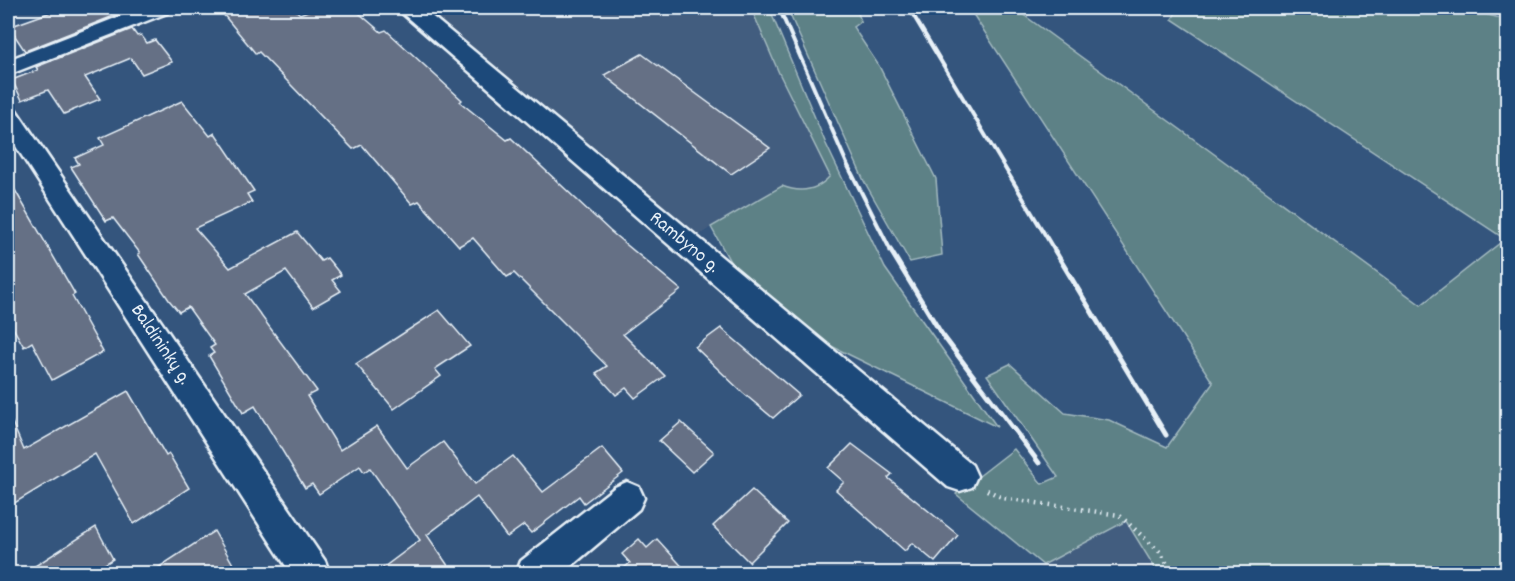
<svg xmlns="http://www.w3.org/2000/svg" width="1515" height="581" viewBox="0 0 1515 581" font-family="Dekko,sans-serif">
	<style>
		.built { fill: #435d7f }
		.green { fill: #5d8186; stroke: #a2b9bf; stroke-width: 1.5 }
		.building { fill: #657085; stroke: #e8f1f8; stroke-width: 1.5 }
		.lines { fill: none; stroke-linecap: round; stroke-linejoin: round }
		.minor-casing { stroke: #e8f1f8; stroke-width: 5 }
		.path { stroke: #e8f1f8; stroke-width: 4.5; stroke-dasharray: 1.5 5; stroke-linecap: butt }
		.minor { fill: #1f4a7a; fill-rule: evenodd }
		.rail-far1 { stroke: #e8f1f8; stroke-width: 4 }
		.rail { stroke: #e8f1f8; stroke-width: 5 }
		.labels { text-anchor: middle; dominant-baseline: central; stroke-width: 4.5; stroke-linejoin: round; paint-order: stroke }
		.street-label { font-size: 20px; fill: #e8f1f8; stroke: #1f4a7a }
	</style>
	<rect width="100%" height="100%" fill="#34557d"/>
	<filter id="ink" filterUnits="userSpaceOnUse"><feTurbulence type="fractalNoise" baseFrequency=".0167" numOctaves="2"/><feDisplacementMap in="SourceGraphic" scale="12" xChannelSelector="R" yChannelSelector="G"/><feConvolveMatrix kernelMatrix="1 2 1 2 8 2 1 2 1" color-interpolation-filters="sRGB"/></filter>
	<g filter="url(#ink)">
		<!-- built -->
		<g class="built">
			<polygon points="421,8 751,8 779,73 830,176 822,185 797,192 711,227 694,239"/>
			<polygon points="1126,521 1158,573 1031,574 1043,565"/>
		</g>
		<!-- green -->
		<g class="green">
			<path d="M751,8H769L826,144L885,268L997,427L817,339L737,274L711,227L782,186C800,193 816,192 830,176L779,73Z"/>
			<polygon points="787,8 856,8 861,21 853,27 879,66 936,179 942,255 910,262 864,181"/>
			<polygon points="969,8 1014,8 1421,305 1505,239 1172,19 1179,8 1463,8 1507,20 1507,573 1158,573 1126,521 1043,565 956,494 1014,449 1042,484 1058,477 987,375 1010,364 1065,413 1109,420 1167,447 1213,383"/>
		</g>
		<!-- building -->
		<g class="building">
			<polygon points="62,8 118,8 121,13 25,51 9,27"/>
			<polygon points="218,8 293,8 300,14 316,8 353,8 381,32 386,30 462,100 460,102 507,140 511,138 610,231 681,290 623,334 665,376 635,398 626,388 616,395 596,373 607,366 514,273 507,277 473,238 459,246 419,201 412,204 362,145 353,149 259,52 256,54"/>
			<polygon points="132,29 137,36 141,35 147,43 155,40 172,62 142,74 131,58 85,77 100,99 64,114 48,90 22,100 12,80 38,70 36,67"/>
			<polygon points="642,54 770,148 731,174 604,75"/>
			<polygon points="182,101 210,136 215,133 254,191 247,194 252,202 195,228 230,268 297,232 321,261 327,258 341,275 332,280 341,291 313,307 286,271 245,294 317,391 307,396 340,450 377,426 407,468 443,442 475,484 513,456 543,492 602,448 623,473 584,503 579,496 531,533 524,525 507,537 477,497 427,535 453,573 376,573 420,540 370,468 364,472 360,466 319,494 312,484 305,488 255,406 243,413 209,356 214,353 210,348 215,345 188,307 179,312 169,300 138,254 140,253 113,218 106,221 71,167 79,164 75,158 104,145 100,138"/>
			<polygon points="8,178 75,294 72,296 103,352 52,380 32,342 24,347 8,319"/>
			<polygon points="439,310 470,346 435,369 441,376 394,409 356,364"/>
			<polygon points="721,328 799,395 773,418 743,393 695,347"/>
			<polygon points="128,391 166,456 169,454 189,488 134,524 95,454 8,507 8,413 24,450"/>
			<polygon points="681,422 714,452 692,472 659,441"/>
			<polygon points="852,444 892,474 888,478 958,535 935,562 912,543 905,551 836,490 844,482 828,468"/>
			<polygon points="752,490 788,523 749,562 713,526"/>
			<polygon points="96,527 113,559 91,573 24,573"/>
			<polygon points="214,531 234,566 223,573 150,573"/>
			<polygon points="639,539 647,548 657,539 688,573 618,573 630,563 622,554"/>
		</g>
		<g class="lines">
			<!-- minor casing -->
			<g class="minor-casing">
				<g id="minor">
					<polygon points="141,8 170,8 167,13 8,75 8,60"/>
					<polygon points="400,8 422,8 972,465 977,476 972,487 960,491 948,487 402,13"/>
					<polygon points="8,108 16,110 325,561 330,574 291,574 8,134"/>
					<polygon points="627,482 639,487 644,498 639,509 562,574 516,574 521,561 615,487"/>
				</g>
			</g>
			<!-- path -->
			<polyline class="path" points="987,490 1003,498 1119,515 1160,552 1173,574"/>
			<!-- minor -->
			<use href="#minor" class="minor"/>
			<!-- rail-far1 -->
			<g class="rail-far1">
				<polyline points="779,8 847,164 892,253"/>
				<polyline points="909,8 1056,253"/>
				<polyline points="1481,8 1508,15"/>
			</g>
			<!-- rail -->
			<g class="rail">
				<polyline points="891,251 941,333 1039,463"/>
				<polyline points="1055,251 1166,435"/>
			</g>
		</g>
	</g>
	<g class="labels">
		<!-- street labels -->
		<g class="street-label">
			<text transform="translate(684 243) rotate(40)">Rambyno g.</text>
			<text transform="translate(160 345) rotate(56)">Baldininkų g.</text>
		</g>
	</g>
	<!-- margin -->
	<rect width="1515" height="581" fill="none" stroke="#1f4a7a" stroke-width="30"/>
	<rect x="15" y="15" width="1485" height="551" fill="none" stroke="#e8f1f8" stroke-width="2" filter="url(#ink)"/>
</svg>
